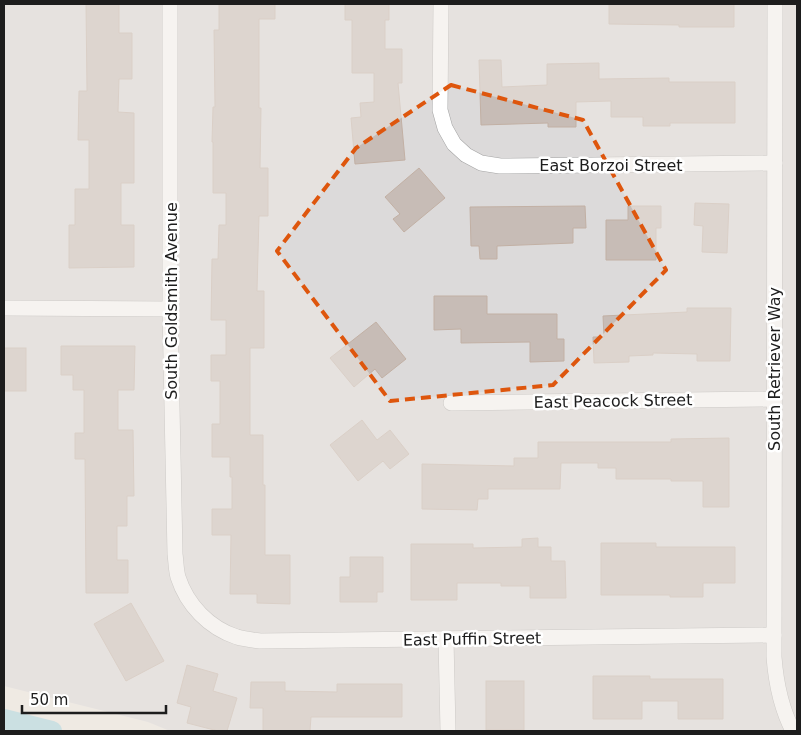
<svg xmlns="http://www.w3.org/2000/svg" width="801" height="735" viewBox="0 0 801 735" font-family="'DejaVu Sans',sans-serif">
	<style>
		.residential { fill: #dcdada }
		.lines { fill: none; stroke-linecap: round; stroke-linejoin: round }
		.canal { stroke: #a1d5df; stroke-width: 20 }
		.building { fill: #c7bcb6; stroke: #c2b0a4 }
		.street-casing { stroke: #a4a4a4; stroke-width: 16 }
		.street { stroke: #fff; stroke-width: 15 }
		.marked { fill: none; stroke: #de560d; stroke-width: 4; stroke-dasharray: 10 6; stroke-linejoin: round }
		.labels { text-anchor: middle; dominant-baseline: central; stroke-width: 5; stroke-linejoin: round; paint-order: stroke }
		.street-label { font-size: 16px; fill: #1d1d1d; stroke: #fff }
	</style>
	<rect width="100%" height="100%" fill="#efeae3"/>
	<!-- residential -->
	<polygon class="residential" points="4,4 797,4 797,731 170,731 148,722 4,686"/>
	<g class="lines">
		<!-- canal -->
		<polyline class="canal" points="4,719 52,731"/>
	</g>
	<!-- building -->
	<g class="building">
		<polygon points="86,4 119,4 119,33 132,33 132,79 119,79 118,112 134,113 134,183 121,183 121,225 134,225 134,267 69,268 69,225 75,225 75,189 89,189 89,140 78,140 79,91 87,91"/>
		<polygon points="219,4 275,4 275,19 259,19 259,108 261,108 260,168 268,168 268,216 259,216 257,291 264,291 264,348 250,348 250,435 263,435 263,485 265,485 265,555 290,555 290,604 257,603 257,594 230,594 231,535 212,535 212,509 232,509 232,477 230,477 230,457 212,457 212,424 220,424 220,381 211,381 211,355 226,355 226,320 211,320 212,259 218,259 219,225 226,225 226,193 213,193 213,142 212,142 213,107 215,107 214,30 219,30"/>
		<polygon points="345,4 389,4 389,20 385,20 385,49 402,49 402,83 398,83 405,160 355,164 351,118 361,117 360,103 374,102 374,73 352,73 352,20 345,20"/>
		<polygon points="609,4 734,4 734,27 679,27 679,25 609,24"/>
		<polygon points="479,60 501,60 502,87 547,85 547,64 599,63 599,79 669,78 669,82 735,82 735,123 670,123 670,126 643,126 643,117 611,117 611,101 576,102 576,127 548,127 548,123 481,125"/>
		<polygon points="419,168 445,198 404,232 393,219 400,214 385,197"/>
		<polygon points="695,203 729,204 727,253 702,252 703,226 694,225"/>
		<polygon points="585,206 586,228 573,228 573,243 497,246 497,259 480,259 479,246 471,246 470,207"/>
		<polygon points="628,206 661,206 661,228 656,228 656,260 606,260 606,220 628,220"/>
		<polygon points="434,296 487,296 487,314 557,314 557,339 564,339 564,361 530,362 530,342 461,343 461,329 434,330"/>
		<polygon points="687,308 731,308 730,361 697,361 697,354 653,353 653,355 629,356 629,362 594,363 593,337 604,337 603,316 687,312"/>
		<polygon points="376,322 406,359 382,378 375,369 354,387 330,358"/>
		<polygon points="61,346 135,346 134,390 118,390 118,430 133,430 134,496 127,496 127,526 117,526 117,560 128,560 128,593 86,593 85,459 75,459 75,433 84,433 84,390 73,390 73,375 61,375"/>
		<rect x="4" y="348" width="22" height="43"/>
		<polygon points="362,420 377,440 390,430 409,454 390,469 383,461 358,481 330,445"/>
		<polygon points="729,438 729,507 703,507 703,481 671,481 671,479 616,479 616,468 598,468 598,463 561,463 560,489 488,489 488,499 478,499 477,510 422,509 422,464 514,466 514,458 538,458 538,442 671,442 671,439"/>
		<polygon points="538,538 538,547 551,547 551,561 565,561 566,598 530,598 530,586 501,586 501,583 457,583 457,600 411,600 411,544 473,544 473,548 522,547 522,539"/>
		<polygon points="601,543 656,543 656,547 735,547 735,583 703,583 703,597 670,597 670,595 601,595"/>
		<polygon points="350,557 383,557 383,592 377,592 377,602 340,602 340,577 350,577"/>
		<polygon points="131,603 164,661 126,681 94,624"/>
		<polygon points="187,665 218,674 213,691 237,698 227,731 218,731 187,723 191,707 177,703"/>
		<polygon points="593,676 650,676 650,679 723,679 723,719 678,719 678,701 642,701 642,719 593,719"/>
		<rect x="486" y="681" width="38" height="49"/>
		<polygon points="251,682 285,682 285,691 337,692 337,684 402,684 402,717 311,717 310,731 263,731 263,708 250,708"/>
	</g>
	<g class="lines">
		<!-- street casing -->
		<g class="street-casing">
			<g id="street">
				<path d="M170,4V309L175,554C176,561 176,570 178,577C187,605 209,628 237,637C244,639 253,640 260,641L774,635"/>
				<polyline points="441,4 440,110 445,128 454,144 466,155 481,163 500,166 775,163"/>
				<path d="M775,4L774,657C776,683 781,708 793,731"/>
				<polyline points="4,308 170,309"/>
				<polyline points="451,403 774,399"/>
				<polyline points="446,639 448,731"/>
			</g>
		</g>
		<!-- street -->
		<use href="#street" class="street"/>
	</g>
	<!-- marked area -->
	<path d="M0 0H801V735H0ZM451,85L583,120L666,270L553,385L390,401L277,251L356,148Z" fill="#efeae3" fill-opacity=".55" fill-rule="evenodd"/>
	<path class="marked" d="M451,85L583,120L666,270L553,385L390,401L277,251L356,148Z"/>
	<g class="labels">
		<!-- street labels -->
		<g class="street-label">
			<text x="611" y="165">East Borzoi Street</text>
			<text transform="translate(171 301) rotate(-90)">South Goldsmith Avenue</text>
			<text transform="translate(774 369) rotate(-90)">South Retriever Way</text>
			<text transform="translate(613 401) rotate(-1)">East Peacock Street</text>
			<text transform="translate(472 639) rotate(-1)">East Puffin Street</text>
		</g>
	</g>
	<!-- border -->
	<rect width="801" height="735" fill="none" stroke="#1d1d1d" stroke-width="10"/>
	<!-- scale -->
	<path d="M22 705v8h144v-8" fill="none" stroke="#1d1d1d" stroke-width="2.5"/>
	<text x="30" y="705" font-size="15" fill="#1d1d1d" stroke="#ffffff" stroke-width="4" paint-order="stroke">50 m</text>
</svg>
